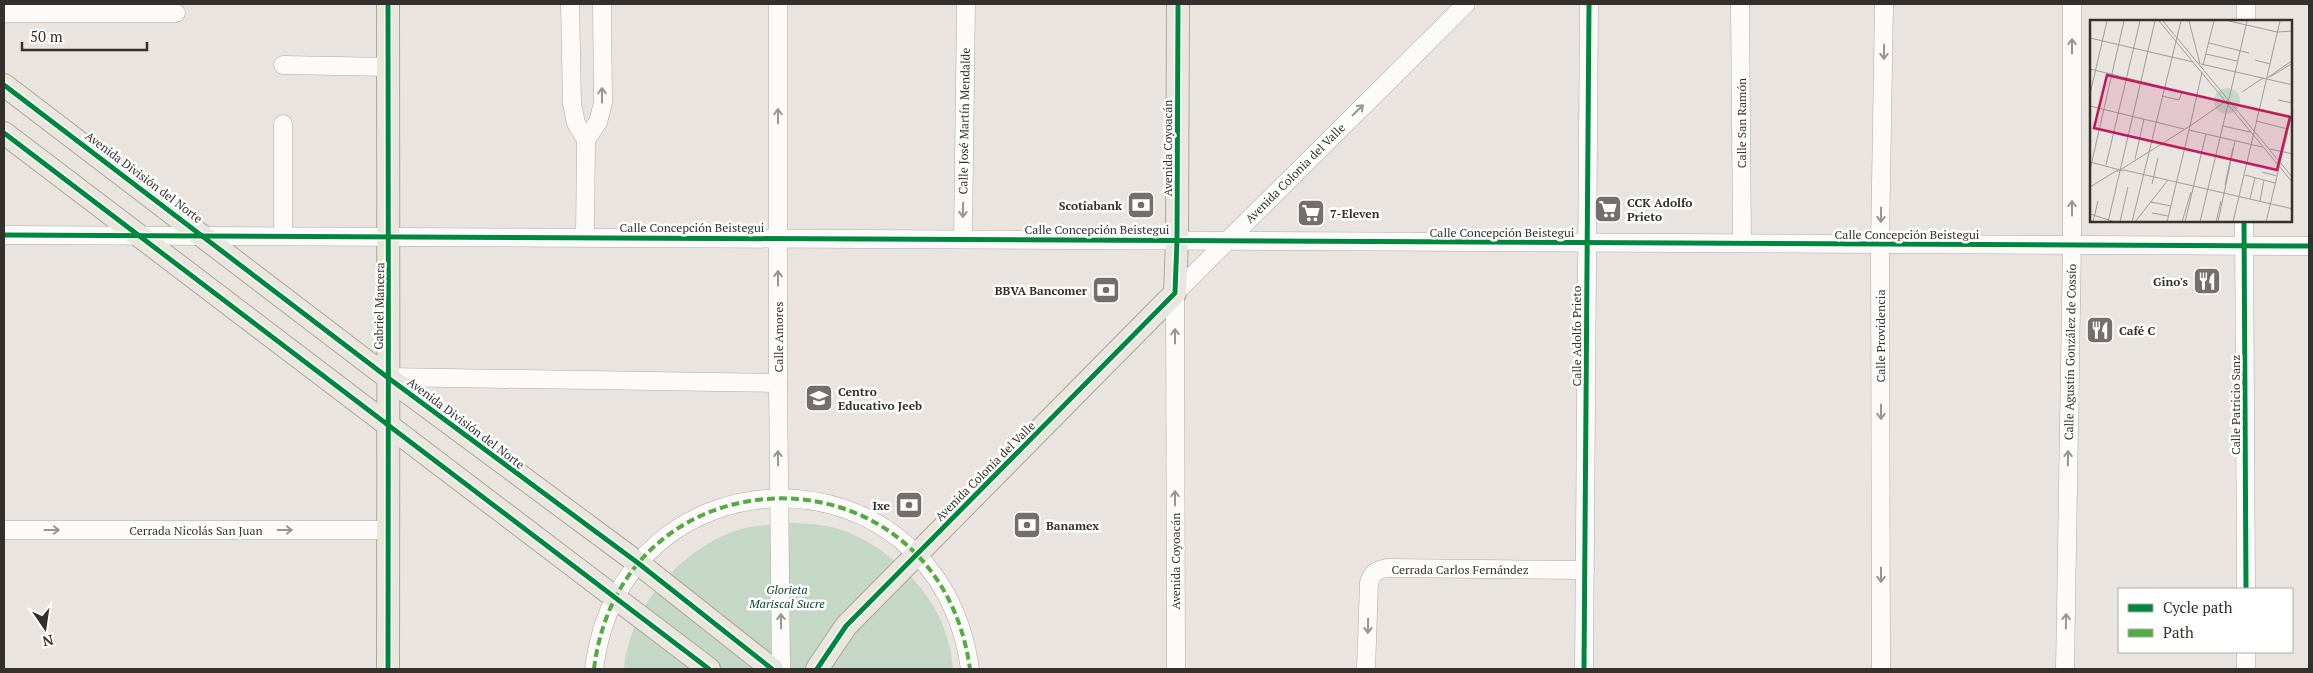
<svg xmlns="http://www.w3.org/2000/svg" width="2313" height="673" viewBox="0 0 2313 673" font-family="'PT Serif',serif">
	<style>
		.green { fill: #c5d7c7 }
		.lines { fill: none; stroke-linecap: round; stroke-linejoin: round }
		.minor-casing { stroke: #afaaa8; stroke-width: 19 }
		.major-casing { stroke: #aca699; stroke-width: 24 }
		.minor { stroke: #fcfbfa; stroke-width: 18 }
		.major { stroke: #e9e6de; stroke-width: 22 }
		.quiet { stroke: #54ab44; stroke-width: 4; stroke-dasharray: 8 4; stroke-linecap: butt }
		.cycleway-casing { stroke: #fff; stroke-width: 8 }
		.cycleway { stroke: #00873e; stroke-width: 5 }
		.oneway { stroke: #989694 }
		.labels { text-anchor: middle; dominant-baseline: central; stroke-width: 5; stroke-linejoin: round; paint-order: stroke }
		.street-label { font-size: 12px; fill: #34302d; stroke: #fff }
		.poi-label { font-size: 12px; font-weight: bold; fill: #34302d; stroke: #fff; text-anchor: start }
		.park-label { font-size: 12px; font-style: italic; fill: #094626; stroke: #fff }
		.inset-road { fill: none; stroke: #a19c99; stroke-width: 1 }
		.view { fill: #c2185b; fill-opacity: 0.15; stroke: #c2185b; stroke-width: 2.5 }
		.inset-edge { fill: none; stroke: #34302d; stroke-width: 2.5 }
	</style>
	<rect width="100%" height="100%" fill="#eae4e1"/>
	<!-- green -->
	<path class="green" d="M786,522C803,524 826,524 842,530C899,551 950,607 953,669H624C630,609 674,557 729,533C745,526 768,525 786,522Z"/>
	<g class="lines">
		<!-- minor casing -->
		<g class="minor-casing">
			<g id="minor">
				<polyline points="570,4 572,104 576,123 586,140 585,237"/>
				<polyline points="778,4 778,383 781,669"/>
				<polyline points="1740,4 1742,243"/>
				<polyline points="4,13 176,13"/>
				<polyline points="2246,21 2246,4"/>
				<polyline points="283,65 389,67"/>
				<polyline points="586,140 598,122 603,103 602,4"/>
				<polyline points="2244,221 2246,589"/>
				<polyline points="4,235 2309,246"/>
				<polyline points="283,235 283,124"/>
				<polyline points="963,238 966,4"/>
				<polyline points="387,377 778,383"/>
				<polyline points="4,530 387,530"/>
				<polyline points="2246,652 2246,669"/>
				<path d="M594,669C622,443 938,440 970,669"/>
				<polyline points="1176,669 1175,293 1466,4"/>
				<path d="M1366,669L1369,583C1372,572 1377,570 1387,568L1585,570"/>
				<polyline points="1584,669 1589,4"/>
				<polyline points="1881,669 1880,244 1884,4"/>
				<polyline points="2065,669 2072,245 2072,4"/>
			</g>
		</g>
		<!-- major casing -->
		<g class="major-casing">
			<g id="major">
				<polyline points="4,85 387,377 638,563 772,669"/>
				<polyline points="4,133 709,669"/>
				<path d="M388,669C387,447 390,226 388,4"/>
				<polyline points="817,669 846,626 1175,293 1177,240 1178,4"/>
			</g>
		</g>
		<!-- minor -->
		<use href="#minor" class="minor"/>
		<!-- major -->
		<use href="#major" class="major"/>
		<!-- quiet -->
		<path class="quiet" d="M594,669C622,443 938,440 970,669"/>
		<!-- cycleway casing -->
		<g class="cycleway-casing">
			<g id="cycleway">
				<polyline points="4,85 387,377 638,563 772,669"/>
				<polyline points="4,133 709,669"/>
				<polyline points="2244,221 2246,589"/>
				<polyline points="4,235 2309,246"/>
				<path d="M388,669C387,447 390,226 388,4"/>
				<polyline points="817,669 846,626 1175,293 1177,240 1178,4"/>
				<polyline points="1584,669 1589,4"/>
			</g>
		</g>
		<!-- cycleway -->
		<use href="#cycleway" class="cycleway"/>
	</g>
	<!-- one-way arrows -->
	<defs><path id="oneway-shaft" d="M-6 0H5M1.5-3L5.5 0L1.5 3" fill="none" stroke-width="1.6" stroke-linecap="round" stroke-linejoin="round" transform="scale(1.25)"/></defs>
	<g class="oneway">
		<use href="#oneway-shaft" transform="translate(2072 46) rotate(-90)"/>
		<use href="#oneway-shaft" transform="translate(1884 52) rotate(91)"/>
		<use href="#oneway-shaft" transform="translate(602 95) rotate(-90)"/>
		<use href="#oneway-shaft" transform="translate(1358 110) rotate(-44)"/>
		<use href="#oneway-shaft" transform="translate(778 116) rotate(-90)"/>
		<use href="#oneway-shaft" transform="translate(2072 208) rotate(-90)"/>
		<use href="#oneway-shaft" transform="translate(963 210) rotate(91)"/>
		<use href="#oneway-shaft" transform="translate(1881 215) rotate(91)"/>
		<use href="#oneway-shaft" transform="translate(778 278) rotate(-90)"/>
		<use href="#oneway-shaft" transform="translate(1175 336) rotate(-90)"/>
		<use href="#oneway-shaft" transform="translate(1881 412) rotate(90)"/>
		<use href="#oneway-shaft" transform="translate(778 458) rotate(-91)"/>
		<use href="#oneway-shaft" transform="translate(2068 458) rotate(-89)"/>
		<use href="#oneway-shaft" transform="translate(1175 498) rotate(-90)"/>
		<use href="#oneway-shaft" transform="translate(52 530)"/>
		<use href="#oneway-shaft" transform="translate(285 530)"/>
		<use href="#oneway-shaft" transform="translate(1881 575) rotate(90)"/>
		<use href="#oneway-shaft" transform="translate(781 621) rotate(-91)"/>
		<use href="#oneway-shaft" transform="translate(2066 621) rotate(-89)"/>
		<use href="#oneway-shaft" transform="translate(1368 626) rotate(91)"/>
	</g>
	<!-- icons -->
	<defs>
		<g id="bank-square" transform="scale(1.4375)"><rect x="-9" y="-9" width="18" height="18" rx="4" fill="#746f6c" stroke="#fff"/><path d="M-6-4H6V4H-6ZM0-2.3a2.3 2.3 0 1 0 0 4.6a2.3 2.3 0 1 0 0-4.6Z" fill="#fff"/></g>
		<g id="supermarket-square" transform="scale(1.4375)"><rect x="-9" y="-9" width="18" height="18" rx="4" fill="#746f6c" stroke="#fff"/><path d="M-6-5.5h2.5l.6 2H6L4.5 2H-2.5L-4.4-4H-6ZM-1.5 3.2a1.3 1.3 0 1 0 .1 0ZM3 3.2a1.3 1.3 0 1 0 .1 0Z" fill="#fff"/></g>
		<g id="restaurant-square" transform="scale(1.4375)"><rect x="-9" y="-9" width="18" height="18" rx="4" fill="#746f6c" stroke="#fff"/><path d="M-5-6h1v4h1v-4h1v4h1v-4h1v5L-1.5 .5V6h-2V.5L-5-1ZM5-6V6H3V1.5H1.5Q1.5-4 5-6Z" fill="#fff"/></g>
		<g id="school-square" transform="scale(1.4375)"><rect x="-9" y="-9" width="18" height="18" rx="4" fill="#746f6c" stroke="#fff"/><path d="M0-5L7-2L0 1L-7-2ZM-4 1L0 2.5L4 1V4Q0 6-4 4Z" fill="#fff"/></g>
	</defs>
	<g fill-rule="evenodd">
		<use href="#bank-square" x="1141" y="205"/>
		<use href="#supermarket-square" x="1608" y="209"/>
		<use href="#supermarket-square" x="1311" y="213"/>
		<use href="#restaurant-square" x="2207" y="281"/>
		<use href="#bank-square" x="1106" y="290"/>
		<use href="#restaurant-square" x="2100" y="330"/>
		<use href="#school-square" x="819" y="398"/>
		<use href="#bank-square" x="909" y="505"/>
		<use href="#bank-square" x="1027" y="525"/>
	</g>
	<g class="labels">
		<!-- street labels -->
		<g class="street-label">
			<text transform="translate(964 121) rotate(-89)">Calle José Martín Mendalde</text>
			<text transform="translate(1741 123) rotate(-90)">Calle San Ramón</text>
			<text transform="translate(1167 148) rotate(-90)">Avenida Coyoacán</text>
			<text transform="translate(1295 173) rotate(-45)">Avenida Colonia del Valle</text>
			<text transform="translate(144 177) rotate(37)">Avenida División del Norte</text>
			<text x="692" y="227">Calle Concepción Beistegui</text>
			<text x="1097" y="229">Calle Concepción Beistegui</text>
			<text x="1502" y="232">Calle Concepción Beistegui</text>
			<text x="1907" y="234">Calle Concepción Beistegui</text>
			<text transform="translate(379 306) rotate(-89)">Gabriel Mancera</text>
			<text transform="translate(1576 336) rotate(-90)">Calle Adolfo Prieto</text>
			<text transform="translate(1880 336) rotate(-90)">Calle Providencia</text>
			<text transform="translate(778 337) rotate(-90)">Calle Amores</text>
			<text transform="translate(2070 352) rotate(-89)">Calle Agustín González de Cossío</text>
			<text transform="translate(2235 405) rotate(-90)">Calle Patricio Sanz</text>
			<text transform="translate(466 423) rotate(37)">Avenida División del Norte</text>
			<text transform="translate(985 471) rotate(-45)">Avenida Colonia del Valle</text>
			<text x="196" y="530">Cerrada Nicolás San Juan</text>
			<text transform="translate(1175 561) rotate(-90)">Avenida Coyoacán</text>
			<text x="1460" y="569">Cerrada Carlos Fernández</text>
		</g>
		<!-- poi labels -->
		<g class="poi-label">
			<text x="1627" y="202">CCK Adolfo<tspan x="1627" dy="14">Prieto</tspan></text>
			<text x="1122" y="205" text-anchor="end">Scotiabank</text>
			<text x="1330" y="213">7-Eleven</text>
			<text x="2188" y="281" text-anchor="end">Gino's</text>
			<text x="1087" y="290" text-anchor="end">BBVA Bancomer</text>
			<text x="2119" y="330">Café C</text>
			<text x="838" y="391">Centro<tspan x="838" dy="14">Educativo Jeeb</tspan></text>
			<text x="890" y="505" text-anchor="end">Ixe</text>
			<text x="1046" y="525">Banamex</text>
		</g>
		<!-- park labels -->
		<g class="park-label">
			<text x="787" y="589">Glorieta<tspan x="787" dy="14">Mariscal Sucre</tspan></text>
		</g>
	</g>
	<!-- overview -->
	<g transform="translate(2090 20)">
		<rect width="202" height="202" fill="#eae4e1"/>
		<path d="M124 81a13 13 0 1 1 26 0a13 13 0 1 1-26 0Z" fill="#c5d7c7"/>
		<path class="inset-road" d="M69,1L203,163M73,1L203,158M99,1L110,44M139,1L187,12L203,11M0,18L103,42M119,23L159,33M116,34L147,41M165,40L180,44M111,44L203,65M113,45L124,1M0,49L123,79M180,57L203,43M177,58L203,40M152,72L173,58M0,74L17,1M72,76L89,80L92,72M188,80L203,83M0,86L94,109M155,86L201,96M166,101L198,109M133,106L160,112M99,110L172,127M180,129L203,134M45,139L54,99M0,142L30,150L100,106L112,52M16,145L50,1M0,150L34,1M172,152L187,156M155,155L185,163M62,164L68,138M135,165L143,128M0,167L26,151L34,150L203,189M160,179L165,158M170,181L174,160M61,182L81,186M62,193L78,196M0,194L25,202M3,202L8,181M18,202L65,1M30,202L38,167M42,202L91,1M45,202L78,160M77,202L100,106L139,79L157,1M92,202L101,172M95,202L116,114M110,202L138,84M126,202L131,181M128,202L145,121M143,202L190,1M176,202L203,90"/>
		<path class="view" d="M17,55L200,97L187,150L4,108Z"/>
		<rect width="202" height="202" class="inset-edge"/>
	</g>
	<!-- border -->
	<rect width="2313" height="673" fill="none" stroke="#34302d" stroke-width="10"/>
	<!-- legend -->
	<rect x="2118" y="588" width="175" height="65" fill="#ffffff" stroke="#aeacab"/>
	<rect x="2128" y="604" width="25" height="8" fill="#00873e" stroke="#aeacab"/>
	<text x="2163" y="613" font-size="15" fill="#34302d">Cycle path</text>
	<rect x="2128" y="629" width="25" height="8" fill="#54ab44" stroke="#aeacab"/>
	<text x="2163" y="638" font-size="15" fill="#34302d">Path</text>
	<!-- north arrow -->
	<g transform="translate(45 628) rotate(167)" stroke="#ffffff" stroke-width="4" paint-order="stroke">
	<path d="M0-4L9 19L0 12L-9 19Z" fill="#34302d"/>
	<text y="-8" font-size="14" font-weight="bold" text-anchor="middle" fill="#34302d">N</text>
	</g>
	<!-- scale -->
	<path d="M22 42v8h125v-8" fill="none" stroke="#34302d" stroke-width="2.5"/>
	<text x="30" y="42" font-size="15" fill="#34302d" stroke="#ffffff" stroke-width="4" paint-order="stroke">50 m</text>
</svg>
